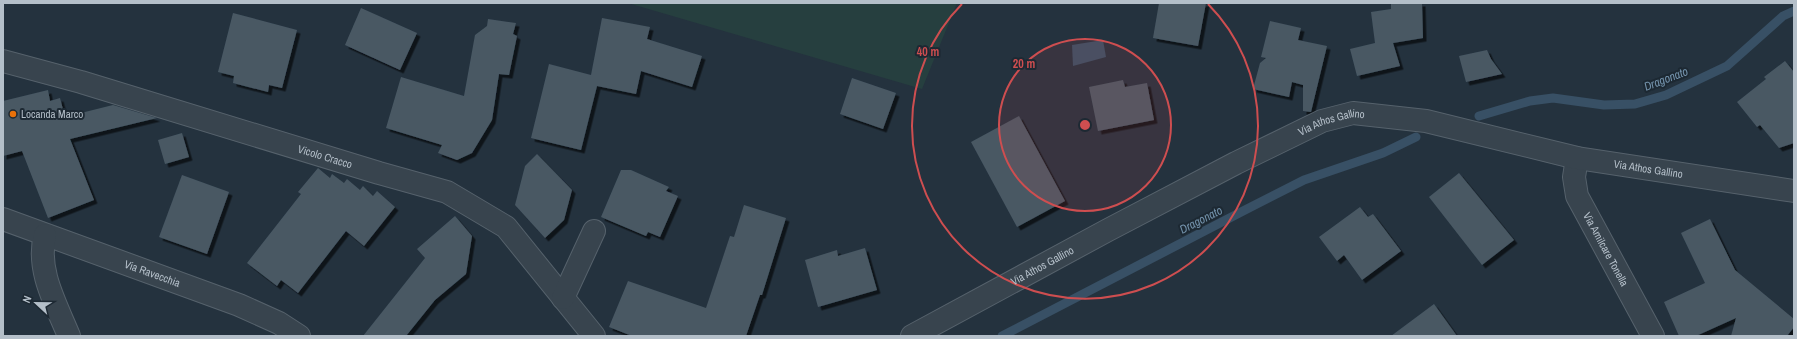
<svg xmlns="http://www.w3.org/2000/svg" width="1797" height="339" viewBox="0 0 1797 339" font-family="'Archivo Narrow',sans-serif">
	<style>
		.green { fill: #263f3f }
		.water { fill: #385065 }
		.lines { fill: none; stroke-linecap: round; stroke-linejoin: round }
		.stream { stroke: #385065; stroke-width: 9 }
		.building { fill: #485864; filter: url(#shadow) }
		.minor-casing { stroke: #56626c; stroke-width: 24 }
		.minor { stroke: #38444e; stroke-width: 22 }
		.ring { fill: none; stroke: #ce4e50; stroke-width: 2 }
		.food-dot { fill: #e8710a; stroke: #1d2933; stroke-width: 1.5 }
		.labels { text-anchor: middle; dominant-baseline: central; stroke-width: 4; stroke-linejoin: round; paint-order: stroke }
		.poi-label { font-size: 11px; fill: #b4bfc9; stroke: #1d2933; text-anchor: start }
		.street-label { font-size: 11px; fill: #b4bfc9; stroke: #1d2933 }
		.water-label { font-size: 12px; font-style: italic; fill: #7493ac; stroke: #1d2933 }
		.centre { fill: #ce4e50; stroke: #1d2933; stroke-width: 2 }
		.ring-label { font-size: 12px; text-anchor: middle; font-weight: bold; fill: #ce4e50; stroke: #1d2933; stroke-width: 4; stroke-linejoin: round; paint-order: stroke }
	</style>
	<defs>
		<filter id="shadow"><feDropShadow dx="3.5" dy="3.5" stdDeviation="0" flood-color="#0009"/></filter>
	</defs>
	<rect width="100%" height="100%" fill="#24323e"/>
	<!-- green -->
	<polygon class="green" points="628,3 957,3 922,89"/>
	<!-- water -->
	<polygon class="water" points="1103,40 1106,57 1073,66 1072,45"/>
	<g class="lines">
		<!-- stream -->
		<g class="stream">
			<polyline points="1479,116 1530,101 1553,98 1604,105 1635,104 1666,95 1727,66 1783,16 1794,11"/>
			<polyline points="1002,336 1245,210 1304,180 1383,153 1416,137"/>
		</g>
	</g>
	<!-- building -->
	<g class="building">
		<polygon points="1159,3 1206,3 1198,46 1153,38"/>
		<polygon points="1391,3 1422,3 1423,38 1393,43 1400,66 1357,76 1350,49 1375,43 1371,12 1391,9"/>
		<polygon points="361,8 417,33 400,70 345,45"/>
		<polygon points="233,13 297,30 282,88 269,85 268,92 233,83 234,76 218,72"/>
		<polygon points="602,18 650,27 647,39 702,56 692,87 641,71 636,94 597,86 581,150 531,138 549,64 591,75"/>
		<polygon points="488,19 516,23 513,34 517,36 509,75 499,74 492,120 472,153 457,160 438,153 442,145 386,128 401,77 464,96 475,35 487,26"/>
		<polygon points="1270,21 1301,28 1298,40 1327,46 1311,112 1303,111 1303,85 1292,82 1289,97 1253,89 1260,63 1266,58 1261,57"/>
		<polygon points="1487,50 1491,59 1502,74 1466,82 1459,56"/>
		<polygon points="1785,61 1794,72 1794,143 1779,148 1760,125 1757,127 1737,102 1766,79 1764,77"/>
		<polygon points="852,78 896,93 883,129 840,114"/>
		<polygon points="1123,80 1125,87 1147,83 1154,120 1098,131 1089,87"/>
		<polygon points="48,90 50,101 60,98 65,117 113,105 157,118 70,139 94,200 48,218 22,151 3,156 3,101"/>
		<polygon points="1019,116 1065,201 1017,227 971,142"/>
		<polygon points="182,133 189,157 165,164 158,140"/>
		<polygon points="537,154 572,190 564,220 545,238 515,205 525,166"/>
		<polygon points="318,168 330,178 332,174 344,183 347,179 360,190 363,186 373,196 377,191 395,207 364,246 346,231 298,293 281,280 277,286 247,263 301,194 298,192"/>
		<polygon points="621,170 631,170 669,187 666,191 678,196 660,237 648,232 646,236 601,217"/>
		<polygon points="1459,173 1514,240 1482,265 1429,197"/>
		<polygon points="182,175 229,192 207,254 159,237"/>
		<polygon points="744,205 786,218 762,295 760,295 746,336 632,336 609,327 628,281 706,308 730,236 734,237"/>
		<polygon points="1360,207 1368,217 1373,214 1401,251 1362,280 1344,255 1337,261 1319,237"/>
		<polygon points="455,216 472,236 466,274 435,300 406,336 363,336 425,258 417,249"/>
		<polygon points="1710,219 1735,270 1794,319 1794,327 1787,336 1731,336 1736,318 1696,336 1679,336 1664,302 1705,283 1681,233"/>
		<polygon points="865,248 877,290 818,307 805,260 837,250 838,256"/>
		<polygon points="1434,304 1457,336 1391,336"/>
	</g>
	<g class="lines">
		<!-- minor casing -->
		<g class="minor-casing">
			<g id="minor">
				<path id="s1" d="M3,61L81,82L379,173L447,192L506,227L594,336"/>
				<path id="s2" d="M1577,158L1574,177L1577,196L1653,336"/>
				<path id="s3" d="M3,219L239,305L279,323L299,336"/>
				<path d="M45,235C36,270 56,304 69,336"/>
				<polyline points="563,298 594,231"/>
				<path id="s4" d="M912,336L1108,230L1236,163L1322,121L1353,113L1426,121L1577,158L1794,191"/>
			</g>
		</g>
		<!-- minor -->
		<use href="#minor" class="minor"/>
	</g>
	<!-- distance rings -->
	<circle cx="1085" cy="125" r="86" fill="#ce4e50" fill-opacity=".12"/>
	<g class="ring">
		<circle cx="1085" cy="125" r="86"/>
		<path d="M1208 4A173 173 0 1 1 962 4"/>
	</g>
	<!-- markers -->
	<circle class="food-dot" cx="13" cy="114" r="4"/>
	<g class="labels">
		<!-- poi labels -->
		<g class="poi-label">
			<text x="21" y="114">Locanda Marco</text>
		</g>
		<!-- street labels -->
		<g class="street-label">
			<text stroke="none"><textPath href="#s4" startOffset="472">Via Athos Gallino</textPath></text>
			<text stroke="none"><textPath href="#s1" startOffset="336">Vicolo Cracco</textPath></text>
			<text stroke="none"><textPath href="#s4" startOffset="796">Via Athos Gallino</textPath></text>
			<text stroke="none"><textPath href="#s2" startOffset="99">Via Amilcare Tonella</textPath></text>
			<text stroke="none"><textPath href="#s4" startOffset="148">Via Athos Gallino</textPath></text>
			<text stroke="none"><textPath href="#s3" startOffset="159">Via Ravecchia</textPath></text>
		</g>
		<!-- water labels -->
		<g class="water-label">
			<text transform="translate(1666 79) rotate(-21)">Dragonato</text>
			<text transform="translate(1201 220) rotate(-27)">Dragonato</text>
		</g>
	</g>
	<circle cx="1085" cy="125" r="6" class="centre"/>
	<g class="ring-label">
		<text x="928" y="56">40 m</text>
		<text x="1024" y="68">20 m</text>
	</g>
	<!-- border -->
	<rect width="1797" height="339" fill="none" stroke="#b4bfc9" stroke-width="8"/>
	<!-- north arrow -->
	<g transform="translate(36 303) rotate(292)" stroke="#1d2933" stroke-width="3" paint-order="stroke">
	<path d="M0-3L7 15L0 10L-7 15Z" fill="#b4bfc9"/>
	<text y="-6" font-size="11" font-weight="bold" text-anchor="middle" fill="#b4bfc9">N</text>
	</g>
</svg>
